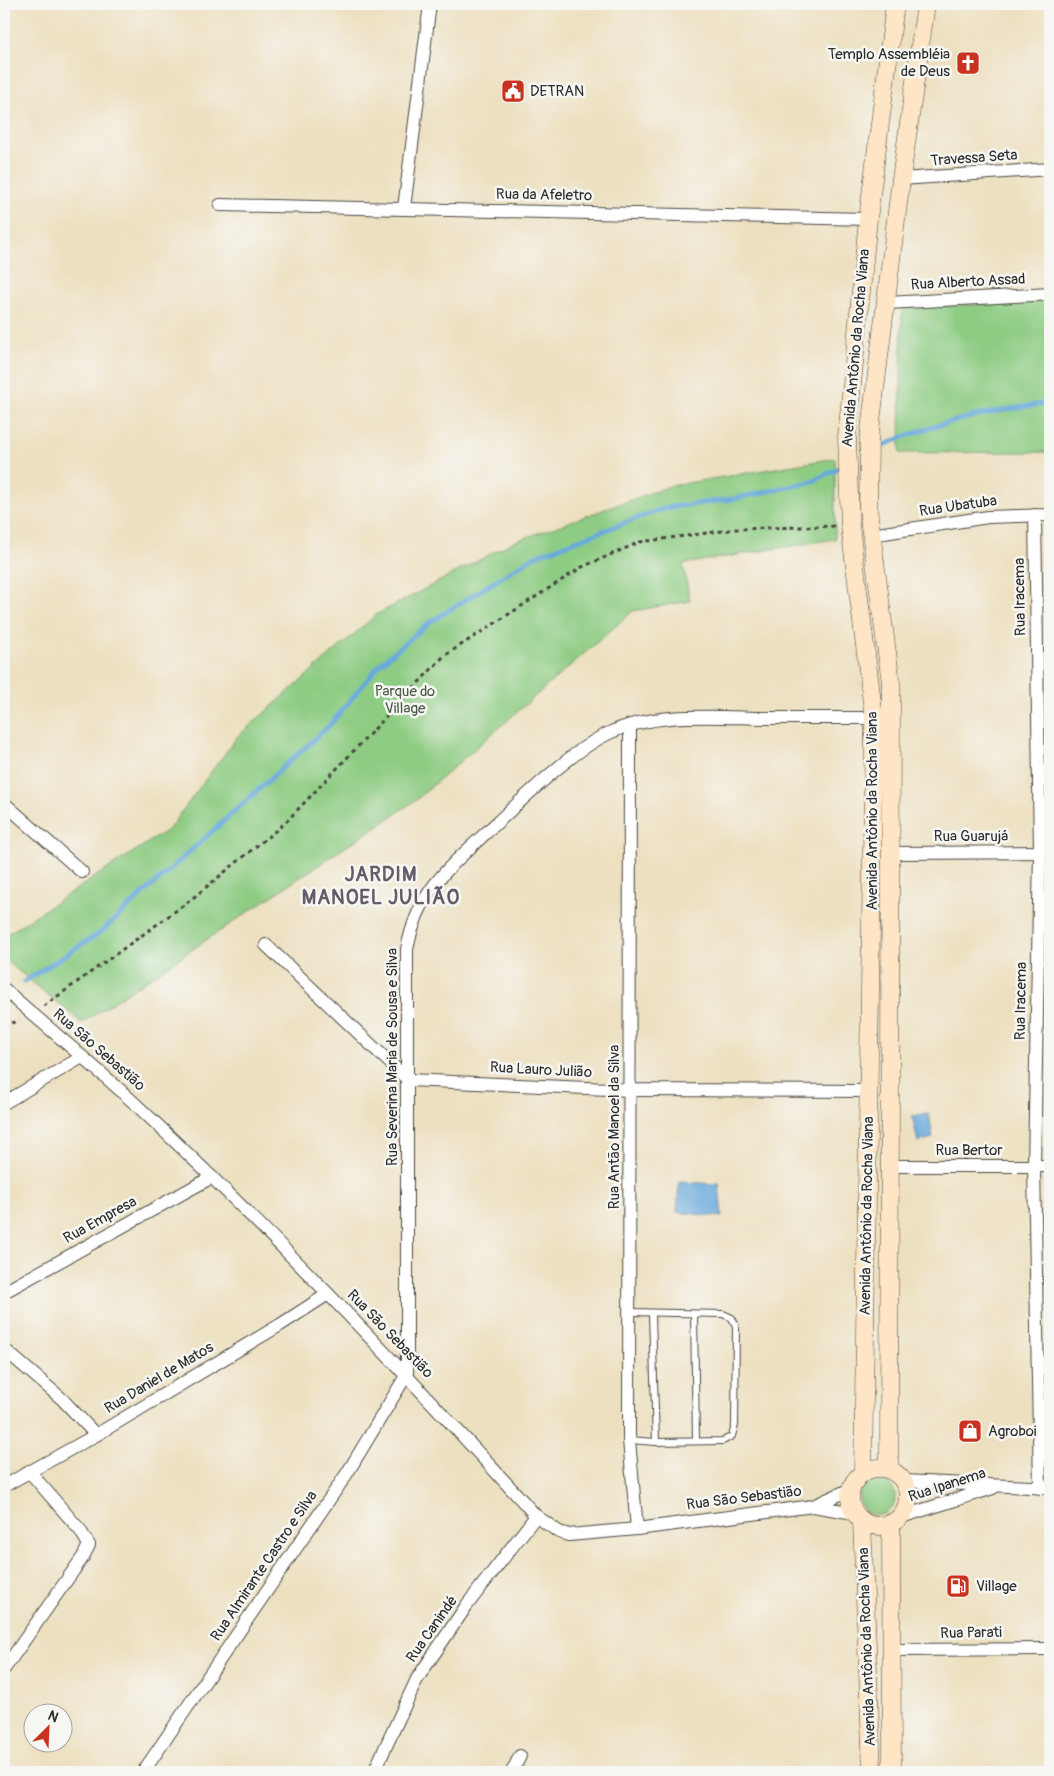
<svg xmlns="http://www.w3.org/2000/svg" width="1054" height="1776" viewBox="0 0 1054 1776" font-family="Pangolin,sans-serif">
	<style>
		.green { fill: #8ecc83; stroke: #5c7c57 }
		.water { fill: #67a9db; stroke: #496a83 }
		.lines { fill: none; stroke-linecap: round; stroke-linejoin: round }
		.stream { stroke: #67a9db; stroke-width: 5 }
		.lane-casing { stroke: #484641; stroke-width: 8 }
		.street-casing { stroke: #484641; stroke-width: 14 }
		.secondary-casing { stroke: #484641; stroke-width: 19 }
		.path { stroke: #484641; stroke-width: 3; stroke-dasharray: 4 4; stroke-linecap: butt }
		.lane { stroke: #fff; stroke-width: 6 }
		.street { stroke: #fff; stroke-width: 12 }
		.secondary { stroke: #fde5c5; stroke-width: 18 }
		.labels { text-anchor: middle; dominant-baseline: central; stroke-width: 5; stroke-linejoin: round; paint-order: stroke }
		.poi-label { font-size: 15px; fill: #2b2b2b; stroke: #f6f6f2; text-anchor: start }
		.street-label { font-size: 15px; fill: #2b2b2b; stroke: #f6f6f2 }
		.park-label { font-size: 15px; fill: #495b45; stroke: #f6f6f2 }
		.district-label { font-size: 20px; font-weight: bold; letter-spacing: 1px; fill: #665b68; stroke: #f6f6f2 }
	</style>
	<rect width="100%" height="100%" fill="#f6f6f2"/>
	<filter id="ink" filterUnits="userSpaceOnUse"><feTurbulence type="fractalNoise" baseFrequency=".02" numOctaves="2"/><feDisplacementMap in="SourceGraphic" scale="10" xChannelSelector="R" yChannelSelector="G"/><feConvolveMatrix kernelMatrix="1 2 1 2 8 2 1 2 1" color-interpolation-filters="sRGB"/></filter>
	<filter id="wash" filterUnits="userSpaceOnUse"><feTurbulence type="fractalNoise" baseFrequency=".0096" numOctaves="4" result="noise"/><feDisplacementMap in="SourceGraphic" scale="20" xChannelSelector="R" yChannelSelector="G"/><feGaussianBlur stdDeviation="1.12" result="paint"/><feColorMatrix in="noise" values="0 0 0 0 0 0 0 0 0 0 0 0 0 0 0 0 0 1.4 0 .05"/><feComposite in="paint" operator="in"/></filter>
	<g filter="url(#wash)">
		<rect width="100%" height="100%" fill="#ede0c0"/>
		<!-- green -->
		<g class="green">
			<polygon points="1050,301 1050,452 900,453 902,308"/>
			<polygon points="835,458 835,539 683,564 690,601 633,611 416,800 82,1023 4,959 4,936 169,829 237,737 376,615 513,542 670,486"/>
			<circle cx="877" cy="1497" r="18"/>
		</g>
		<!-- water -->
		<g class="water">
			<polygon points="929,1114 933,1138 918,1142 912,1116"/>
			<polygon points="679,1182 719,1184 722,1217 677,1212"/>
		</g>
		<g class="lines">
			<!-- stream -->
			<g class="stream">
				<path d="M872,451C922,425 995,410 1050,403"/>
				<polyline points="25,981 101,932 330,725 380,664 429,623 535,556 665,508 733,499 811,482 845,465"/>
			</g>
		</g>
	</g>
	<g filter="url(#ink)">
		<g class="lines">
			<!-- lane casing -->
			<g class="lane-casing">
				<g id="lane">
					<polyline points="652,1314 656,1442"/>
					<polyline points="694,1314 696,1441"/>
					<polyline points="629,1440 656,1442 723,1441 732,1436 735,1425 736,1326 732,1318 723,1314 630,1312"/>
				</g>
			</g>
			<!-- street casing -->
			<g class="street-casing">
				<g id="street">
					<polyline points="901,179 1050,169"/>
					<polyline points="220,205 868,219"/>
					<polyline points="404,208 430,4"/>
					<polyline points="887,303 1050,294"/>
					<polyline points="1035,515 1040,852 1034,1166 1040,1488"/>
					<polyline points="871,535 988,517 1050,515"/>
					<polyline points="630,726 629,1440 637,1529"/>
					<polyline points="4,803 82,872"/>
					<polyline points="892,853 1050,852"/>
					<polyline points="266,945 408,1080 631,1090 869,1091"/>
					<path d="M4,989C51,1031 100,1070 146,1114C282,1242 410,1377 536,1516L559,1532L569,1535L637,1529L813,1506L854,1513"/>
					<polyline points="4,1103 82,1057"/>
					<polyline points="889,1166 1050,1166"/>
					<polyline points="4,1292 212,1177"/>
					<polyline points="4,1349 62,1399 96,1435"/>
					<polyline points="904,1481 1050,1488"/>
					<polyline points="4,1486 96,1435 280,1325 328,1294"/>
					<polyline points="813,1506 851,1489"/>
					<polyline points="901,1517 993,1488"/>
					<polyline points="892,1650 1050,1649"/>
					<polyline points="4,1669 83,1557 89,1545 80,1530 29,1471"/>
					<path d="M143,1772L346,1475L407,1374V949C419,889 447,870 489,830C520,802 570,752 607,734C654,711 714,717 764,718C801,718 838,718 874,718"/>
					<polyline points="374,1772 417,1679 467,1605 536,1516"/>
					<polyline points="512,1772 520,1756"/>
				</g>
			</g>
			<!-- secondary casing -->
			<g class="secondary-casing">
				<g id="secondary">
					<circle cx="879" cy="1497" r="29"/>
					<polyline points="889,1469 891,683 868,509 869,438 901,179 926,4"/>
					<polyline points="863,1472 874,718 850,526 847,436 868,219 895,4"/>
					<polyline points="862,1521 872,1772"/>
					<polyline points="891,1524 892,1772"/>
				</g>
			</g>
			<!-- path -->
			<g class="path">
				<polyline points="44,1006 188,902 285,823 444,656 582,567 640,542 737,529 835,526"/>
				<polyline points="4,1026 19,1020"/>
			</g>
			<!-- lane -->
			<use href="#lane" class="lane"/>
			<!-- street -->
			<use href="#street" class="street"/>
			<!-- secondary -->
			<use href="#secondary" class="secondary"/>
		</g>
	</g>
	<!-- icons -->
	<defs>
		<g id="church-square" transform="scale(1.25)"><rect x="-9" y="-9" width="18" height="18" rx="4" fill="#c8321e" stroke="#f6f6f2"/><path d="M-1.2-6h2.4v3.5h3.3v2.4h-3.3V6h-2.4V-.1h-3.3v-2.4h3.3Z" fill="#fff"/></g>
		<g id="civic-square" transform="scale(1.25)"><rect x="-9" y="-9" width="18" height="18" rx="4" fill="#c8321e" stroke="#f6f6f2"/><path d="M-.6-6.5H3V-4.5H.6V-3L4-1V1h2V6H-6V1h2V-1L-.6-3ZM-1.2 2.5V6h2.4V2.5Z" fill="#fff"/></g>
		<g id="shop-square" transform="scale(1.25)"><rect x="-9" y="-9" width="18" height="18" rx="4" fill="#c8321e" stroke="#f6f6f2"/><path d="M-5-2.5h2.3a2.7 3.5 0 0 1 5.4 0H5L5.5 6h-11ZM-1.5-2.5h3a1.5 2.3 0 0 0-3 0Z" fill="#fff"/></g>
		<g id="fuel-square" transform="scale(1.25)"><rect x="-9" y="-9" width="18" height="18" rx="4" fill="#c8321e" stroke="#f6f6f2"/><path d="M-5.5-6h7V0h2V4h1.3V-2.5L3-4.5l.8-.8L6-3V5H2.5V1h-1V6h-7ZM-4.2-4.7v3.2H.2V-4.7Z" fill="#fff"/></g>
	</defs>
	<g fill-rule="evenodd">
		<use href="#church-square" x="968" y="63"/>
		<use href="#civic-square" x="513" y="91"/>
		<use href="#shop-square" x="970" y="1431"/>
		<use href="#fuel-square" x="958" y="1586"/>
	</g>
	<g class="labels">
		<!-- poi labels -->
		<g class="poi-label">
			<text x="950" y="54" text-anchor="end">Templo Assembléia<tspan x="950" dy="17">de Deus</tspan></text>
			<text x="530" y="91">DETRAN</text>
			<text x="988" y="1431">Agroboi</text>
			<text x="976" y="1586">Village</text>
		</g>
		<!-- street labels -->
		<g class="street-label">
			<text transform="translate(974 158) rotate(-4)">Travessa Seta</text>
			<text transform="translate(544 195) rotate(1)">Rua da Afeletro</text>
			<text transform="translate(968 282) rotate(-3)">Rua Alberto Assad</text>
			<text transform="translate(856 348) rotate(-85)">Avenida Antônio da Rocha Viana</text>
			<text transform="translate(958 506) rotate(-8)">Rua Ubatuba</text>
			<text transform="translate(1020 597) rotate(-91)">Rua Iracema</text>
			<text transform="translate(872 811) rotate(-90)">Avenida Antônio da Rocha Viana</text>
			<text x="971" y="836">Rua Guarujá</text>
			<text transform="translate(1021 1001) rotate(-89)">Rua Iracema</text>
			<text transform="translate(99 1050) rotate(41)">Rua São Sebastião</text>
			<text transform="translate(392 1057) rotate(-90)">Rua Severina Maria de Sousa e Silva</text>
			<text transform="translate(541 1070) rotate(3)">Rua Lauro Julião</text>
			<text transform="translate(614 1127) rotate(-90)">Rua Antão Manoel da Silva</text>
			<text x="969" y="1150">Rua Bertor</text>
			<text transform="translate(867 1216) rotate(-89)">Avenida Antônio da Rocha Viana</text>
			<text transform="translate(100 1220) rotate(-29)">Rua Empresa</text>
			<text transform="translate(390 1334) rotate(46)">Rua São Sebastião</text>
			<text transform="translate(159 1378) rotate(-31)">Rua Daniel de Matos</text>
			<text transform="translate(947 1485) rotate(-18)">Rua Ipanema</text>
			<text transform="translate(744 1498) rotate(-7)">Rua São Sebastião</text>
			<text transform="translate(264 1566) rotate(-56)">Rua Almirante Castro e Silva</text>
			<text transform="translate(432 1629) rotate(-55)">Rua Canindé</text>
			<text transform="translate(971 1633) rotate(-1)">Rua Parati</text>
			<text transform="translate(867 1647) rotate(-92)">Avenida Antônio da Rocha Viana</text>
		</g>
		<!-- park labels -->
		<g class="park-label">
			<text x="405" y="691">Parque do<tspan x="405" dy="17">Village</tspan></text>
		</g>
		<!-- district labels -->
		<g class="district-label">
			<text x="381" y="874">JARDIM<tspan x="381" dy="23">MANOEL JULIÃO</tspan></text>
		</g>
	</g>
	<!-- margin -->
	<rect width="1054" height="1776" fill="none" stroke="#f6f6f2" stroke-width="20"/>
	<!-- north arrow -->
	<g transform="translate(48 1728) rotate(24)"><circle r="24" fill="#f6f6f2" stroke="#a5a5a2"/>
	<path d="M0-4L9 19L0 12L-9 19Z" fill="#c8321e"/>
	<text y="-8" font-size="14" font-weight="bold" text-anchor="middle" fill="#2b2b2b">N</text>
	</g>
</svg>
